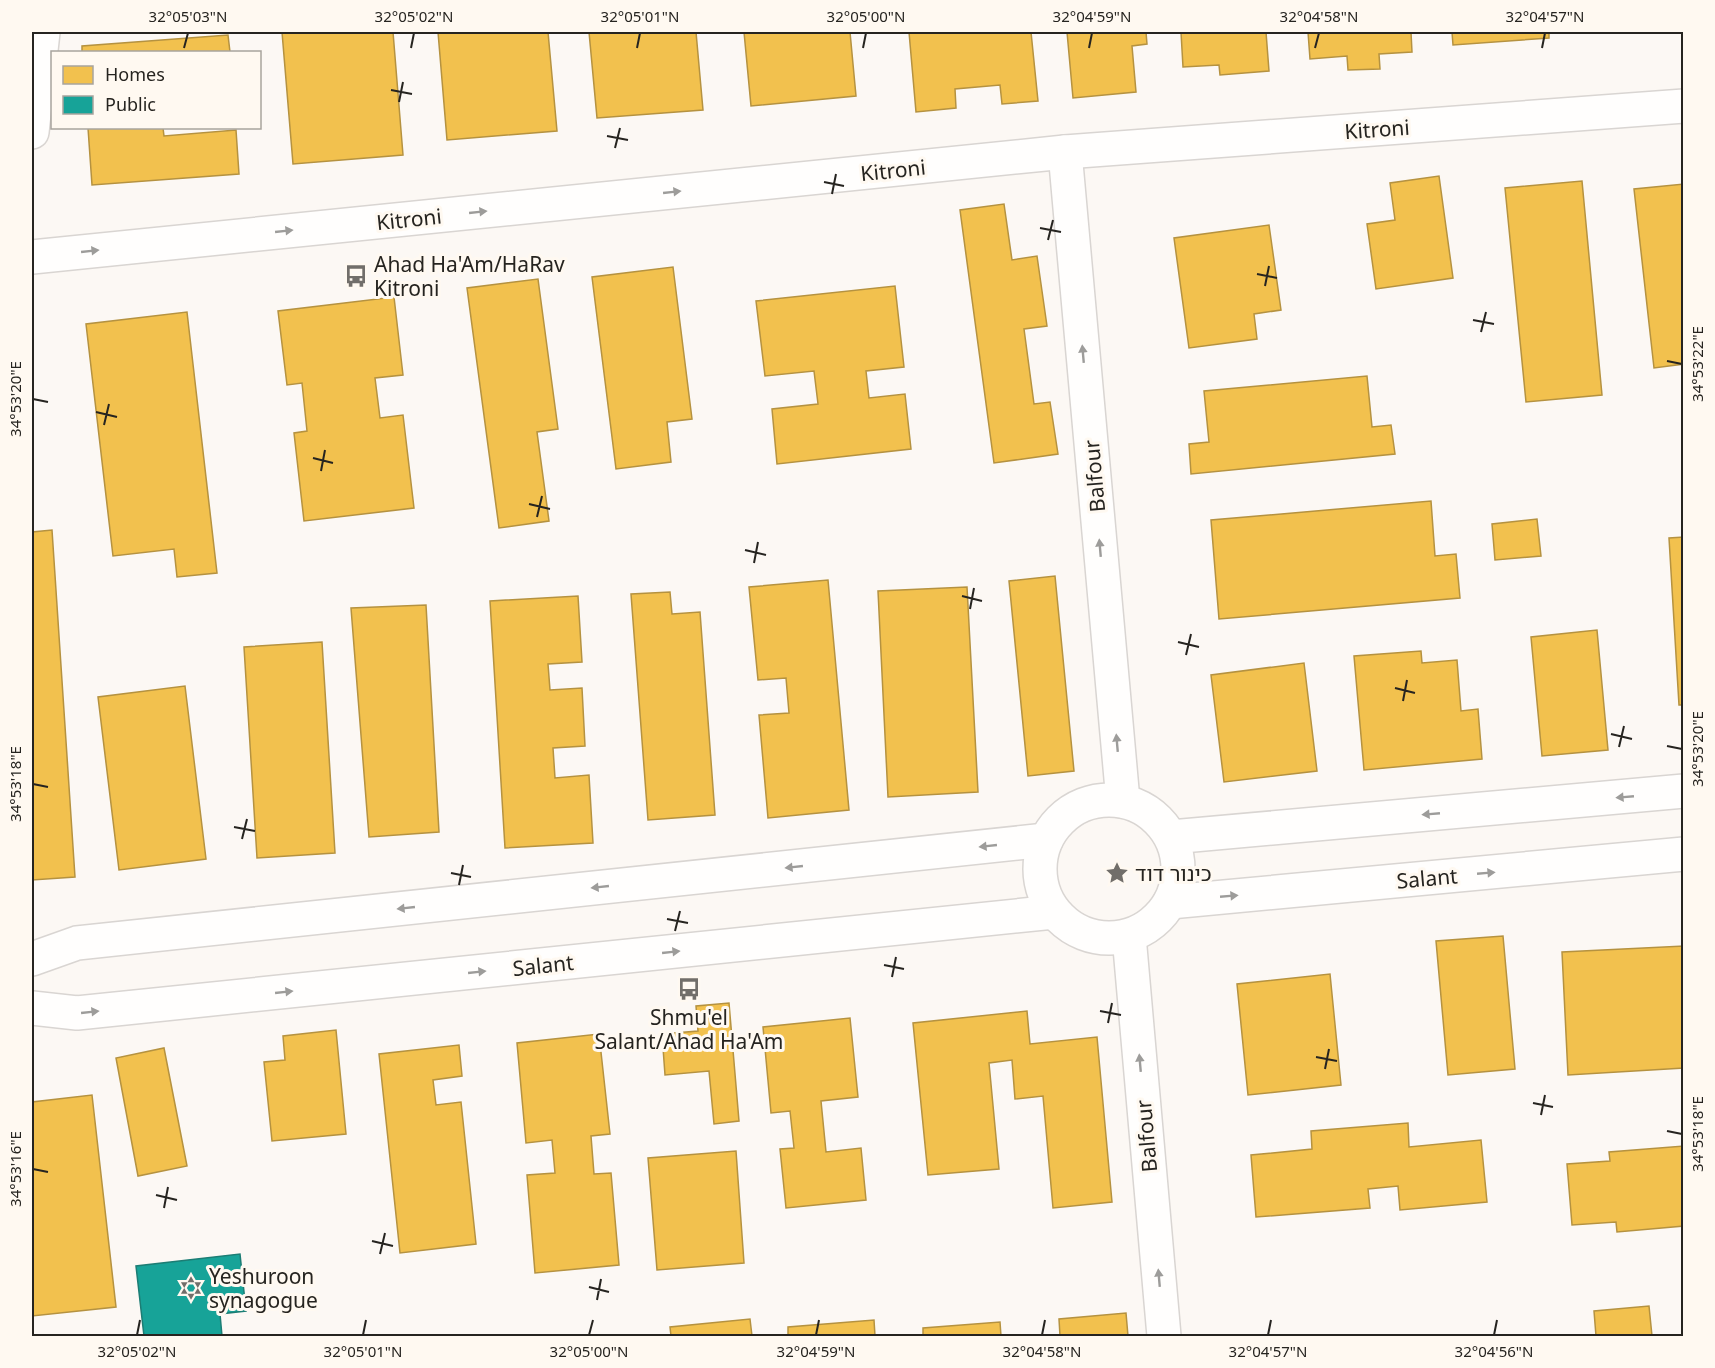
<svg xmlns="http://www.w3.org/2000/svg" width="1715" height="1368" viewBox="0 0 1715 1368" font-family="'Noto Sans','Noto Sans Hebrew',sans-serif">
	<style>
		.homes { fill: #f2c14e; stroke: #b59240; stroke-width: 1.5 }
		.public { fill: #17a398; stroke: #1c7d74; stroke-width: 1.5 }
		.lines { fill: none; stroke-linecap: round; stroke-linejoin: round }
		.minor-casing { stroke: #d9d5d2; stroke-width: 36 }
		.tertiary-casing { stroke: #d9d5d2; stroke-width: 36 }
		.minor { stroke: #fffefd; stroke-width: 33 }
		.tertiary { stroke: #fffefd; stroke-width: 33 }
		.oneway { fill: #9d9c9a }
		.ticks { fill: none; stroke: #262420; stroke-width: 2 }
		.labels { text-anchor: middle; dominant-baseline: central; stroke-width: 6; stroke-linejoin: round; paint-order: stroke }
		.street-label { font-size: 21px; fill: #262420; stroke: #fff9f1 }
		.poi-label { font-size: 21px; fill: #262420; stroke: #fff9f1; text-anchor: start }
		.neatline { fill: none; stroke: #262420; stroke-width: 2 }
		.ticks-label { font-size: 15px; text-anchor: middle; fill: #262420 }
	</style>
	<rect width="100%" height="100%" fill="#fcf8f4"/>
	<!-- homes -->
	<g class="homes">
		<polygon points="282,32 393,32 403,155 293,164"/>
		<polygon points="438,32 548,32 557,131 447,140"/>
		<polygon points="589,32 696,32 703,110 597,118"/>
		<polygon points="744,32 850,32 856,96 751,106"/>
		<polygon points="909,32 1031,32 1038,101 1002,104 1000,85 955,89 956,108 916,112"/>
		<polygon points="1067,32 1146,32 1147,44 1132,46 1136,92 1073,98"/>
		<polygon points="1181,32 1266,32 1269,71 1220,75 1219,65 1183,67"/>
		<polygon points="1308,32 1411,32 1412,52 1379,54 1380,69 1348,70 1347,56 1310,59"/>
		<polygon points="1452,32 1549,32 1549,38 1453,45"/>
		<polygon points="228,35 230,52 82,52 82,46"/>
		<polygon points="88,128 163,128 164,136 236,130 239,174 92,185"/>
		<polygon points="1439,176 1453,278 1376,289 1367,224 1395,220 1390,183"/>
		<polygon points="1582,181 1602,395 1526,402 1505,188"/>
		<polygon points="1684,184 1684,364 1654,368 1634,189"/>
		<polygon points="1004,204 1012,260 1037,256 1047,326 1024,329 1034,404 1050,402 1058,454 994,463 960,210"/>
		<polygon points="1269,225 1281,310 1254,314 1257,339 1189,348 1174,238"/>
		<polygon points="673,267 692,419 667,422 671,462 616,469 592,277"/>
		<polygon points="538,279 558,429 537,432 549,521 499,528 467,288"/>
		<polygon points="895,286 904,367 866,371 869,398 905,394 911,449 777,464 772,409 818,404 814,371 765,376 756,301"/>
		<polygon points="394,297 403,375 375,378 380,418 403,415 414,508 304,521 294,433 307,431 302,383 287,385 278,311"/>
		<polygon points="187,312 217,573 177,577 174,549 113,556 86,324"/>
		<polygon points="1367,376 1372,427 1391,425 1395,454 1191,474 1189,444 1209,442 1204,391"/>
		<polygon points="1431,501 1435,556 1456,554 1460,598 1219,619 1211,520"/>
		<polygon points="1537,519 1541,556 1495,560 1492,524"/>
		<polygon points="52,530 75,877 32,880 32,532"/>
		<polygon points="1684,537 1684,705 1679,705 1669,538"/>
		<polygon points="1055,576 1074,771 1028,776 1009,581"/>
		<polygon points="828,580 849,810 768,818 759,715 789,713 786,678 758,680 749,587"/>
		<polygon points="967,587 978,792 888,797 878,591"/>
		<polygon points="670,592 672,614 700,612 715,815 648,820 631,594"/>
		<polygon points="578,596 582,662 548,664 550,690 582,688 585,746 553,748 555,778 589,775 593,843 505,848 490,601"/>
		<polygon points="426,605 439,832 369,837 351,608"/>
		<polygon points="1597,630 1608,750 1542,756 1531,637"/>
		<polygon points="322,642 335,853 257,858 244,647"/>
		<polygon points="1421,651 1422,663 1457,660 1461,711 1478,709 1482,759 1364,770 1354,656"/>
		<polygon points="1304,663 1317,771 1224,782 1211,675"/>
		<polygon points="185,686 206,859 119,870 98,697"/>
		<polygon points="1503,936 1515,1069 1448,1075 1436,941"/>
		<polygon points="1684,946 1684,1068 1568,1075 1562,952"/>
		<polygon points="1330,974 1341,1085 1248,1095 1237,984"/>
		<polygon points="729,1003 739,1121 714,1124 709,1071 665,1075 662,1034 698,1031 696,1006"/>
		<polygon points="1027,1011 1030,1044 1097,1037 1112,1202 1053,1208 1043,1096 1015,1099 1012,1060 989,1063 999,1169 928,1175 913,1023"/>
		<polygon points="850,1018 858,1097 821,1101 826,1152 861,1148 866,1200 786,1208 780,1149 794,1148 790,1111 771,1113 763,1027"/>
		<polygon points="336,1030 346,1134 272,1141 264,1062 285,1060 283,1036"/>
		<polygon points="599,1034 610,1134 591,1136 594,1174 611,1173 619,1265 535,1273 527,1175 555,1173 552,1140 526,1143 517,1043"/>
		<polygon points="459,1045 462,1076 433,1080 436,1105 461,1102 476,1244 400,1253 379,1054"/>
		<polygon points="164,1048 187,1166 138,1176 116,1058"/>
		<polygon points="92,1095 116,1307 32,1316 32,1102"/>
		<polygon points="1408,1123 1409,1147 1481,1140 1487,1202 1400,1210 1398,1186 1368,1189 1370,1208 1256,1217 1251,1155 1312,1149 1311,1131"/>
		<polygon points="1684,1146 1684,1226 1617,1232 1616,1222 1572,1225 1567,1164 1610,1161 1609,1152"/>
		<polygon points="736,1151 744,1263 657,1270 648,1158"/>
		<polygon points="1649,1306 1652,1336 1596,1336 1594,1311"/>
		<polygon points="1126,1313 1128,1336 1060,1336 1059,1319"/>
		<polygon points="750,1319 752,1336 671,1336 670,1327"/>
		<polygon points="874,1320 875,1336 788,1336 788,1327"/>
		<polygon points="1000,1322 1001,1336 923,1336 923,1328"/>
	</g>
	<!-- public -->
	<polygon class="public" points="240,1254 246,1311 220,1314 222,1336 144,1336 136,1266"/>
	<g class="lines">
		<!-- minor casing -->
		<g class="minor-casing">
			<g id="minor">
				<polyline points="32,132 43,32"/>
				<polyline points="1065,152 1123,801"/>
				<polyline points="32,257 1065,152 1684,106"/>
				<polyline points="1129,936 1164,1336"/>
			</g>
		</g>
		<!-- tertiary casing -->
		<g class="tertiary-casing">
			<g id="tertiary">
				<circle cx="1109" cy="869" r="69"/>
				<polyline points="1171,837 1684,791"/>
				<polyline points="1170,902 1684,854"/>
				<polyline points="32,959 77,943 1046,840"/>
				<polyline points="32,1008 77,1013 1054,912"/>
			</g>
		</g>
		<!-- minor -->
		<use href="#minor" class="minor"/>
		<!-- tertiary -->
		<use href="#tertiary" class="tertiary"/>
	</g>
	<!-- one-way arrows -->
	<defs><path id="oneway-solid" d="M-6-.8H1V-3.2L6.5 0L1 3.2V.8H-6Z" transform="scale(1.5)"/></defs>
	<g class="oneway">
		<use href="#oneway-solid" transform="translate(672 192) rotate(-6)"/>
		<use href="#oneway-solid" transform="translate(478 212) rotate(-6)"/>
		<use href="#oneway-solid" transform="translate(284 231) rotate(-6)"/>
		<use href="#oneway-solid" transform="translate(90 251) rotate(-6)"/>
		<use href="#oneway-solid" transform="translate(1083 354) rotate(-95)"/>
		<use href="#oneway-solid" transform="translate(1100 548) rotate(-95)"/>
		<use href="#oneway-solid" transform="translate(1117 743) rotate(-95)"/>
		<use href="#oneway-solid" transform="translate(1625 797) rotate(175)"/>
		<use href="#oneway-solid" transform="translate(1431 814) rotate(175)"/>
		<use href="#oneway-solid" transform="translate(988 846) rotate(174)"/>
		<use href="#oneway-solid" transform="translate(794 867) rotate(174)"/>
		<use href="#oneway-solid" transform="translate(1486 873) rotate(-5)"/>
		<use href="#oneway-solid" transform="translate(600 887) rotate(174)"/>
		<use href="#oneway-solid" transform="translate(1229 896) rotate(-5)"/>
		<use href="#oneway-solid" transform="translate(406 908) rotate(174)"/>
		<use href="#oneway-solid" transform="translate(671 952) rotate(-6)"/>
		<use href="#oneway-solid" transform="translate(477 972) rotate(-6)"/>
		<use href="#oneway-solid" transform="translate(284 992) rotate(-6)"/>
		<use href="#oneway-solid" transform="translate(90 1012) rotate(-6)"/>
		<use href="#oneway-solid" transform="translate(1140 1063) rotate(-95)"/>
		<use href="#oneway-solid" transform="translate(1159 1278) rotate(-95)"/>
	</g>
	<!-- ticks -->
	<path class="ticks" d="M184,48L188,33M411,48L414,33M637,48L640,33M863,48L866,33M1089,48L1092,33M1315,48L1319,33M1542,48L1545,33M391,90L412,94M399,102L403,82M607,136L628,140M615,148L620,128M824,182L844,186M832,194L836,174M1040,228L1061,232M1048,240L1053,220M1257,274L1277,278M1265,286L1269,266M1473,320L1494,324M1481,332L1486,312M1667,361L1682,364M33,399L48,402M96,412L117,417M104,425L109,404M313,458L333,463M321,471L325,450M529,504L550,509M537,517L542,496M745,550L766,555M754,563L758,542M962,596L982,601M970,609L974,588M1178,642L1199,647M1186,655L1191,634M1395,688L1415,693M1403,701L1407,680M1611,734L1632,739M1667,746L1682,749M1619,747L1624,726M33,784L48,787M234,827L255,831M242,839L247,819M451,873L471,877M459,885L463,865M667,919L688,923M675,931L680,911M884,965L904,969M892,977L896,957M1100,1011L1121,1015M1108,1023L1112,1003M1316,1057L1337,1061M1325,1069L1329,1049M1533,1103L1553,1107M1541,1115L1545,1095M1667,1131L1682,1134M33,1169L48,1172M156,1195L177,1200M164,1208L168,1187M372,1241L393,1246M380,1254L385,1233M589,1287L609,1292M597,1300L601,1279M137,1335L140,1320M363,1335L366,1320M589,1335L593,1320M816,1335L819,1320M1042,1335L1045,1320M1268,1335L1271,1320M1494,1335L1497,1320"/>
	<!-- icons -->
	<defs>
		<g id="bus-bare" transform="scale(1.8)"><path d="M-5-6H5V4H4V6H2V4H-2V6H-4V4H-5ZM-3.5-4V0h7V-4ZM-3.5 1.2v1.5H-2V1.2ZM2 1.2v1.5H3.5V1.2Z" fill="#716e6a" stroke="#fff9f1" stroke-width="2.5" paint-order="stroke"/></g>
		<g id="sight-bare" transform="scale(1.8)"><path d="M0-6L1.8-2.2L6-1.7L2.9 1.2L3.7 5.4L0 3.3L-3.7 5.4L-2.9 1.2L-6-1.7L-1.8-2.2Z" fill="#716e6a" stroke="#fff9f1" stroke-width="2.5" paint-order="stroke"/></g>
		<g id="synagogue-bare" transform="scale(1.8)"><path d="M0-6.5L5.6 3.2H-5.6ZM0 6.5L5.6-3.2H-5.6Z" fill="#716e6a" stroke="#fff9f1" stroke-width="2.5" paint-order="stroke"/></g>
	</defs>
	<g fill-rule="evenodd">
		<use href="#bus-bare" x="356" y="276"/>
		<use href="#sight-bare" x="1117" y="873"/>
		<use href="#bus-bare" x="689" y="989"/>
		<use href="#synagogue-bare" x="191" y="1288"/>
	</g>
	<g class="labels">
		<!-- street labels -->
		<g class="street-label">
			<text transform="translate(1377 129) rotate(-4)">Kitroni</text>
			<text transform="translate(893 170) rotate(-6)">Kitroni</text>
			<text transform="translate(409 219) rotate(-6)">Kitroni</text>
			<text transform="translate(1094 476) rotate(-95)">Balfour</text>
			<text transform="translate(1427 878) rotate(-5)">Salant</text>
			<text transform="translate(543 965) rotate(-6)">Salant</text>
			<text transform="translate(1146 1136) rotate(-95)">Balfour</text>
		</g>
		<!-- poi labels -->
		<g class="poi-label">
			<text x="374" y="264">Ahad Ha'Am/HaRav<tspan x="374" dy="24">Kitroni</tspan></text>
			<text x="1135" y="873">כינור דוד</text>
			<text x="689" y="1017" text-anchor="middle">Shmu'el<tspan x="689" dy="24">Salant/Ahad Ha'Am</tspan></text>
			<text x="209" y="1276">Yeshuroon<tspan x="209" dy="24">synagogue</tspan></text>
		</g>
	</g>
	<!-- border -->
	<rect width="1715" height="1368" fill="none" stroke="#fff9f1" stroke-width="66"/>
	<!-- legend -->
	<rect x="51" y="51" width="210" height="78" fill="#fff9f1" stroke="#a8a49d" stroke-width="1.5"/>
	<rect x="63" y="66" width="30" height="18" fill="#f2c14e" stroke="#a8a49d" stroke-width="1.5"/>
	<text x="105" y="81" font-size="18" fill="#262420">Homes</text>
	<rect x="63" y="96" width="30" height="18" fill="#17a398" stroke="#a8a49d" stroke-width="1.5"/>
	<text x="105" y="111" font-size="18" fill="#262420">Public</text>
	<rect x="33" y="33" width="1649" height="1302" class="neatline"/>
	<g class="ticks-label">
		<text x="188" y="22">32°05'03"N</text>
		<text x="414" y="22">32°05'02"N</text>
		<text x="640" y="22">32°05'01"N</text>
		<text x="866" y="22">32°05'00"N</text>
		<text x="1092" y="22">32°04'59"N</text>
		<text x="1319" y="22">32°04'58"N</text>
		<text x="1545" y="22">32°04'57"N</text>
		<text transform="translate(1698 364) rotate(-90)" y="5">34°53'22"E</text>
		<text transform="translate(16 399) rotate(-90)" y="5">34°53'20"E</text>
		<text transform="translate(1698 749) rotate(-90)" y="5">34°53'20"E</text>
		<text transform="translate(16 784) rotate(-90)" y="5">34°53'18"E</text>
		<text transform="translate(1698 1134) rotate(-90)" y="5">34°53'18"E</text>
		<text transform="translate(16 1169) rotate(-90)" y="5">34°53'16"E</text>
		<text x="137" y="1357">32°05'02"N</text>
		<text x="363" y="1357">32°05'01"N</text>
		<text x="589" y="1357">32°05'00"N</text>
		<text x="816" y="1357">32°04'59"N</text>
		<text x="1042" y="1357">32°04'58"N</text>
		<text x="1268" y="1357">32°04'57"N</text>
		<text x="1494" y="1357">32°04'56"N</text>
	</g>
</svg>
